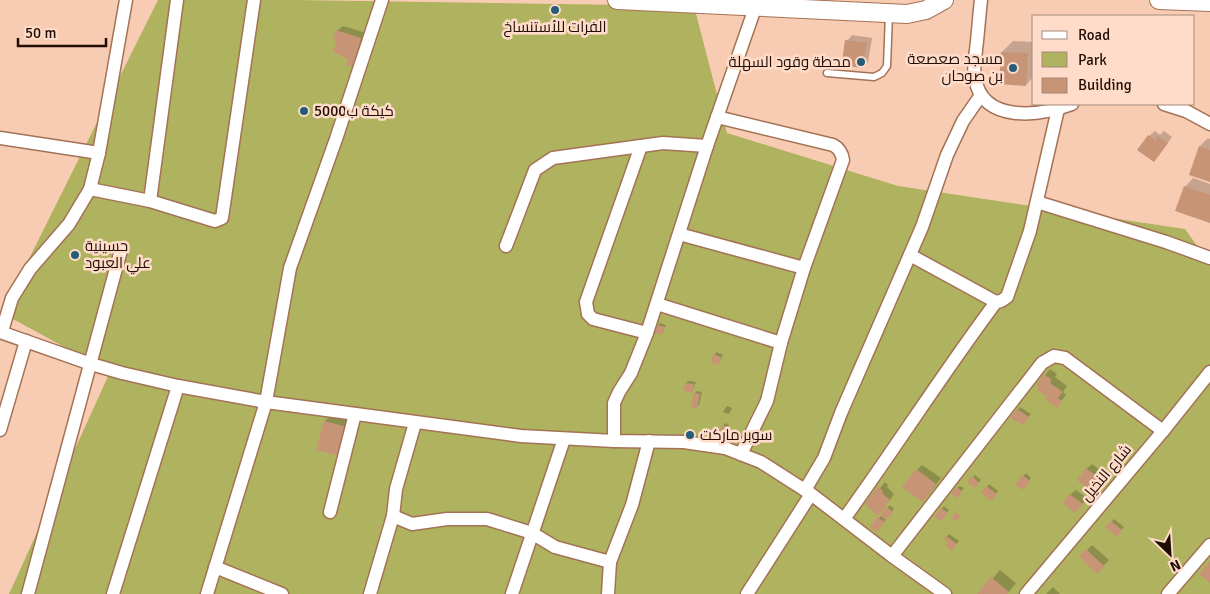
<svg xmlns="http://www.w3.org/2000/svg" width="1210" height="594" viewBox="0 0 1210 594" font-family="Signika,Cairo,sans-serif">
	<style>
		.green { fill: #afb25e }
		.shadow { fill: #0003 }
		.building { fill: #c89476 }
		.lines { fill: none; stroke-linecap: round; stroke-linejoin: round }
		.lane-casing { stroke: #a47255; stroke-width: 9 }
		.street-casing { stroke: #a47255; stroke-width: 15 }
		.secondary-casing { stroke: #a47255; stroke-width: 20 }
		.lane { stroke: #fff; stroke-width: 6 }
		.street { stroke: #fff; stroke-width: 12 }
		.secondary { stroke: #fff; stroke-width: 18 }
		.poi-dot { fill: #245d77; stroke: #fedcc9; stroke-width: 2 }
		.labels { text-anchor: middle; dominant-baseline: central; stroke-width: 5; stroke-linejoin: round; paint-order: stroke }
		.poi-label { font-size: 15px; fill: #200d04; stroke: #fedcc9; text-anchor: start }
		.street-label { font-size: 15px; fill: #200d04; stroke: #fedcc9 }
	</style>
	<rect width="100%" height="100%" fill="#f8ccb3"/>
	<!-- green -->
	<polygon class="green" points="158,0 295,0 694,6 727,133 898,186 1185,229 1210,264 1210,594 9,594 110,372 2,313"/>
	<!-- shadow -->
	<g class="shadow">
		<polygon points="343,26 366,33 358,60 352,65 339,40 337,31"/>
		<polygon points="852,35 872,38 868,62 863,67 839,62 844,56 847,41"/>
		<polygon points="1013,41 1034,42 1034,76 1026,85 1002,52"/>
		<polygon points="1155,131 1160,135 1164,131 1172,137 1159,155 1149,136"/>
		<polygon points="1208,138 1210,139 1210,180 1200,146"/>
		<polygon points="1193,178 1210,184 1210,221 1185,187"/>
		<polygon points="660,323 666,325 662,334 658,325"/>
		<polygon points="716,352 723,355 719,363 712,362"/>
		<polygon points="1050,369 1057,374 1055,377 1067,386 1063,392 1066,395 1057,406 1041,386 1045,375"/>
		<polygon points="688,381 696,382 692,391 686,383"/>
		<polygon points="697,391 702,392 699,405 696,407 692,406 695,393"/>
		<polygon points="727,406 732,408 729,414 723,412"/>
		<polygon points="1020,407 1031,414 1023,423 1018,410"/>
		<polygon points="330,416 352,421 340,454 325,421"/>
		<polygon points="725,423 729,425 724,436 723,426"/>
		<polygon points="1092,464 1105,474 1096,484 1086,469"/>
		<polygon points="922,465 941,478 928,495 917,470"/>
		<polygon points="1026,473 1031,478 1025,486 1017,484"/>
		<polygon points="975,475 981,480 975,486 969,482"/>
		<polygon points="885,482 888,485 887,487 894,494 883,509 867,504"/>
		<polygon points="989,484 998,491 993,497 987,487"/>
		<polygon points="960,486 964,488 959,494 957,488"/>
		<polygon points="1076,490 1087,498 1081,506 1070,495"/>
		<polygon points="890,505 894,509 879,528 872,526"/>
		<polygon points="944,506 949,510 943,517 942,509"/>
		<polygon points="1114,519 1124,527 1117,535 1107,527"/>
		<polygon points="949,534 959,541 954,547 945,539"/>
		<polygon points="1092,545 1109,560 1097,572 1081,556"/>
		<polygon points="1000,570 1016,583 1007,594 979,594"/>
		<polygon points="1053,587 1060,594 1046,594"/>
	</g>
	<!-- building -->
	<g class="building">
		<polygon points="336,30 361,38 353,67 346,65 348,59 333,52 337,41 333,39"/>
		<polygon points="845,40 867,43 863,68 837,65 837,61 842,62"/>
		<polygon points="1001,52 1028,53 1026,86 999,84"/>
		<polygon points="1148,135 1156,141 1157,136 1168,143 1154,162 1137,150"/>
		<polygon points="1199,146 1210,150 1210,182 1189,175"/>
		<polygon points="1184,186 1210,195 1210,223 1175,211"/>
		<polygon points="657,325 665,327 662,335 654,332"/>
		<polygon points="713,354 721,357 719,365 711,362"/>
		<polygon points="1044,374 1052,380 1050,383 1063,392 1058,398 1062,401 1057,408 1045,399 1047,397 1037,390 1039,387 1036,385"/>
		<polygon points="685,383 694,384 692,393 683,390"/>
		<polygon points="694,393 700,394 697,409 691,407"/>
		<polygon points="1017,409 1029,417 1023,425 1010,418"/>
		<polygon points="324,421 347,427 340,456 316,450"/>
		<polygon points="722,425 727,427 724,438 719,436"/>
		<polygon points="1086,468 1101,480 1091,491 1077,480"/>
		<polygon points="916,469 936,484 923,502 902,487"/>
		<polygon points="1022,475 1030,481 1023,490 1015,484"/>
		<polygon points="972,476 979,483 975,488 967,482"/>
		<polygon points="878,486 883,491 882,493 890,500 878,516 865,504"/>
		<polygon points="986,486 997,494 991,501 981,493"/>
		<polygon points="956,487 962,491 957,498 951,494"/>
		<polygon points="1069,494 1083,504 1075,513 1063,503"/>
		<polygon points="887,507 893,512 886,520 880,516"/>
		<polygon points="941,508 948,513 941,521 934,517"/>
		<polygon points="956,513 961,516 956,522 952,518"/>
		<polygon points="877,517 885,522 877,532 870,527"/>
		<polygon points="1111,521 1122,530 1117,537 1105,527"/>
		<polygon points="946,536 957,544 952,551 945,546 948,542 944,539"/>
		<polygon points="1086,549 1104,566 1097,574 1079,557"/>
		<polygon points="1210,561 1210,583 1199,574"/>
		<polygon points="991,577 1009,592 1007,594 977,594"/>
	</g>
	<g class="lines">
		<!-- lane casing -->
		<g class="lane-casing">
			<polyline id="lane" points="827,73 874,77 882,73 887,66 889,14"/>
		</g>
		<!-- street casing -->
		<g class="street-casing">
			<g id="street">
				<path d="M981,0C979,17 978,34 976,50C975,59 973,69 975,78C982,124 1040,116 1072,104"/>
				<polyline points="1164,104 1186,111 1210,124"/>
				<path d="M717,117L833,145C839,148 842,153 843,160L804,268L781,343L767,401L741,454"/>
				<polyline points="0,138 99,153"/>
				<polyline points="641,146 586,302 588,314 593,319 647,333"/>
				<polyline points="90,189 150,201 215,221 222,218 254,0"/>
				<polyline points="150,201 177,0"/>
				<polyline points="1037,202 1166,242 1210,258"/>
				<polyline points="679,234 804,268"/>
				<polyline points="506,246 535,170 553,158 663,143 707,146"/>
				<polyline points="910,255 996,302"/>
				<polyline points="657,304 781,343"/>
				<polyline points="2,331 12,298 30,269 69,224 90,189 99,153 126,0"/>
				<polyline points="0,332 91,364 122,373 178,386 266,402 521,436 614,441 684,442 725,448 761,462 811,494 892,556 945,594"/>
				<polyline points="415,423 396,489 393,516 412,524 447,519 487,519 532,533 555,547 610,562 632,505 649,441"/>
				<polyline points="0,430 26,341"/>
				<polyline points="614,441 614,403 619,392 631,373 647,333 707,146 755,8"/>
				<polyline points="805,490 824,458 841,413 922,227 947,155 963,121 981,95"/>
				<polyline points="330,512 355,414"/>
				<path d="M844,519C896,447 943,373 996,302L1001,301L1007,297L1030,231L1058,109"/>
				<polyline points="892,556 1042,363 1054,356 1065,358 1163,431"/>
				<polyline points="215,567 282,594"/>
				<polyline points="28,594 121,250"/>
				<polyline points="113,594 178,386"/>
				<polyline points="207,594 266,402 290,268 336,139 382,0"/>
				<polyline points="370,594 393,516"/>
				<polyline points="512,594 564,439"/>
				<polyline points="608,594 610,562"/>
				<polyline points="747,594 811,494"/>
				<polyline points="1026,594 1163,431 1210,372"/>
				<polyline points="1168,594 1210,545"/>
			</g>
		</g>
		<!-- secondary casing -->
		<g class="secondary-casing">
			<g id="secondary">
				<polyline points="617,0 907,14 926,10 944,0"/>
				<polyline points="1159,0 1210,2"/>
			</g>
		</g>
		<!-- lane -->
		<use href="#lane" class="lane"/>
		<!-- street -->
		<use href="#street" class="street"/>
		<!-- secondary -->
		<use href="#secondary" class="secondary"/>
	</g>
	<!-- markers -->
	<g class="poi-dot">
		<circle cx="555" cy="10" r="5"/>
		<circle cx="861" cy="62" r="5"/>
		<circle cx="1013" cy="68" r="5"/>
		<circle cx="304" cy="111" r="5"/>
		<circle cx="75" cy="255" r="5"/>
		<circle cx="690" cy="435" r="5"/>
	</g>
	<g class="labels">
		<!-- poi labels -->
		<g class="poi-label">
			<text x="555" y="27" text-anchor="middle">الفرات للأستنساخ</text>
			<text x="1003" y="59" text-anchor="end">مسجد صعصعة<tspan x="1003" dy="17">بن صوحان</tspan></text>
			<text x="851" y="62" text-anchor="end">محطة وقود السهلة</text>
			<text x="314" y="111">كيكة ب5000</text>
			<text x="85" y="246">حسينية<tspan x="85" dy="17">علي العبود</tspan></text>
			<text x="700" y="435">سوبر ماركت</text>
		</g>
		<!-- street labels -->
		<g class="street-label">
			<text transform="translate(1106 473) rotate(-50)">شارع النخيل</text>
		</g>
	</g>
	<!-- legend -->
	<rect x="1032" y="15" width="162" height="90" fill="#fedcc9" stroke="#a5897a"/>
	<rect x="1042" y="31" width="25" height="8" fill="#ffffff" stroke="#a5897a"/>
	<text x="1078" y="40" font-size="15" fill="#200d04">Road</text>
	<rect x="1042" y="52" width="25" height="15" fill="#afb25e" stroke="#a5897a"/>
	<text x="1078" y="65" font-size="15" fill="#200d04">Park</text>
	<rect x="1042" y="78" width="25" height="15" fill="#c89476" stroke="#a5897a"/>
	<text x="1078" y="90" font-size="15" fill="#200d04">Building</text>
	<!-- north arrow -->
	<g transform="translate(1170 554) rotate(155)" stroke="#fedcc9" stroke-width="4" paint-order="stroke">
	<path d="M0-4L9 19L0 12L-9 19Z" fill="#200d04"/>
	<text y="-8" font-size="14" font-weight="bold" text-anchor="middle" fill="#200d04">N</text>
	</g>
	<!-- scale -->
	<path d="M18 38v8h88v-8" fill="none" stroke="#200d04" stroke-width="2.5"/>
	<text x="25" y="38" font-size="15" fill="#200d04" stroke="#fedcc9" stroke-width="4" paint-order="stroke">50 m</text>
</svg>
